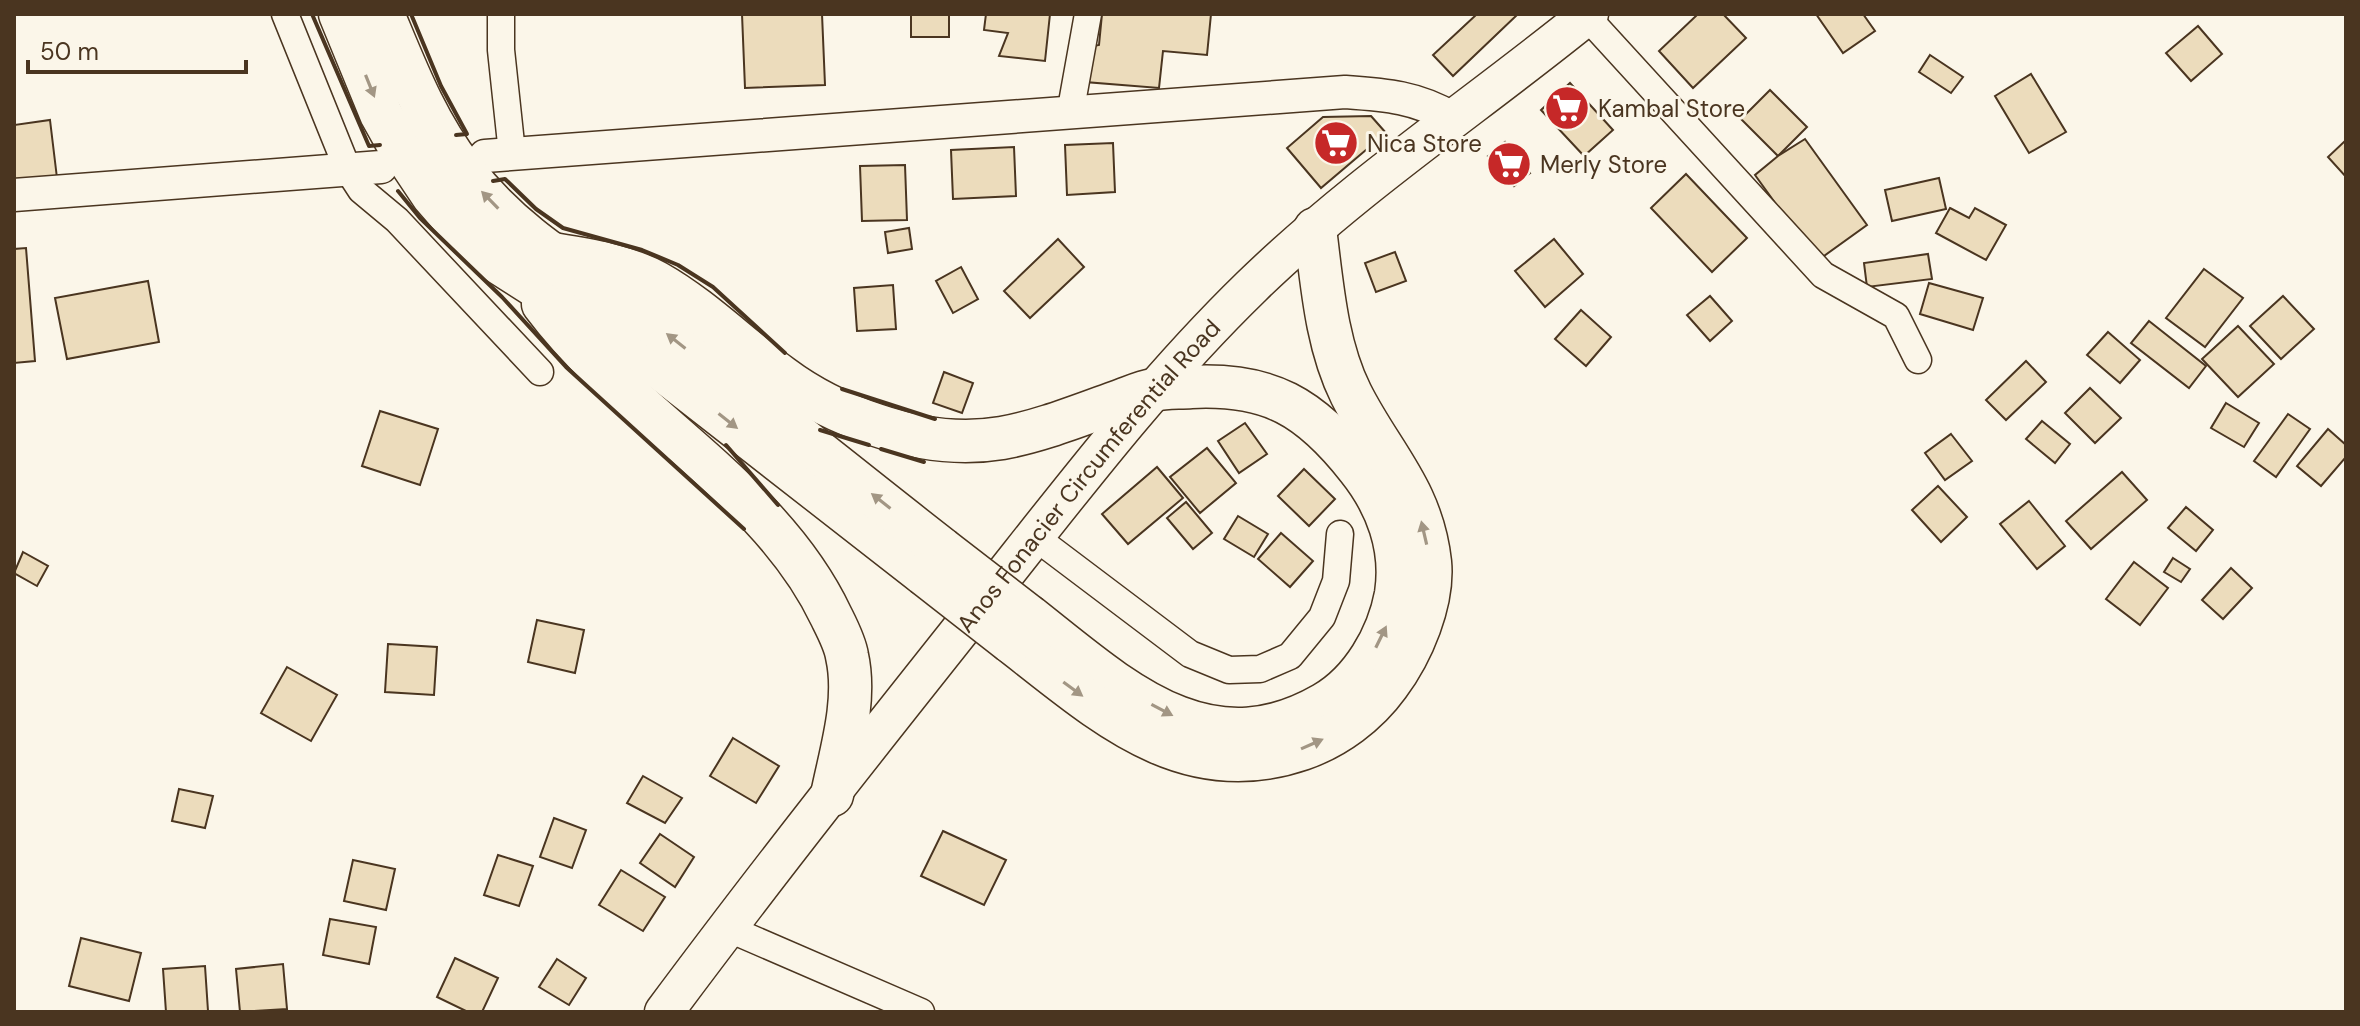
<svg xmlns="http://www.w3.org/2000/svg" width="2360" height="1026" viewBox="0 0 2360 1026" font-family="'DM Sans',sans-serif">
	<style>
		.building { fill: #ecdcbc; stroke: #4a3520; stroke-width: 2 }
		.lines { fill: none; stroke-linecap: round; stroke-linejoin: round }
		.minor-casing { stroke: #4a3520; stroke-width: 29 }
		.tertiary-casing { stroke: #4a3520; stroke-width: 35 }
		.secondary-casing { stroke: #4a3520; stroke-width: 41 }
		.primary-casing { stroke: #4a3520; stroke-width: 45 }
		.minor { stroke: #fbf6e9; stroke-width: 26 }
		.tertiary { stroke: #fbf6e9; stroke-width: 32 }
		.secondary { stroke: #fbf6e9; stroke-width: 38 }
		.primary { stroke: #fbf6e9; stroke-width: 42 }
		.primary-bridge-casing { stroke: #4a3520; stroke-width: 45; stroke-linecap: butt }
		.primary-bridge { stroke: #fbf6e9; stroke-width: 42 }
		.wall { stroke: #4a3520; stroke-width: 4 }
		.oneway { fill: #a29684 }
		.labels { text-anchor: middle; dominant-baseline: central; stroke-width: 6; stroke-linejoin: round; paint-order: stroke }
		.poi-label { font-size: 24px; fill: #4a3520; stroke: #fbf6e9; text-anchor: start }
		.street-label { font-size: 24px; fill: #4a3520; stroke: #fbf6e9 }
	</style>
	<rect width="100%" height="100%" fill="#fbf6e9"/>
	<!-- building -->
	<g class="building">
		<polygon points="742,14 822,14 825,85 745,88"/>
		<rect x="911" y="14" width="38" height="23"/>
		<polygon points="986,14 1050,14 1045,61 999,56 1008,33 984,30"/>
		<polygon points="1102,14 1211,14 1207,55 1163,51 1159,88 1085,82 1089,47 1099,45"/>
		<polygon points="1477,14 1518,14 1453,76 1433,55"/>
		<polygon points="1698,14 1723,14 1746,38 1693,88 1659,51"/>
		<polygon points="1816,14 1863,14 1875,31 1843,53"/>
		<polygon points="2198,26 2222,54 2191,81 2166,53"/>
		<polygon points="1930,55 1963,77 1951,93 1919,72"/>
		<polygon points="2031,74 2066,132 2029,153 1995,96"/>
		<polygon points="1570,83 1613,130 1584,156 1541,110"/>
		<polygon points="1770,90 1807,127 1778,156 1741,119"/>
		<polygon points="1371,116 1386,133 1321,188 1287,148 1323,117"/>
		<polygon points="50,120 57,178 14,183 14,125"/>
		<polygon points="1805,139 1867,225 1817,261 1755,175 1778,156"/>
		<polygon points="2346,140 2346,177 2328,157"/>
		<polygon points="1505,142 1530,173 1514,186 1488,156"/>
		<polygon points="1113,143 1115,192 1067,195 1065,145"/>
		<polygon points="1014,147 1016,196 953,199 951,150"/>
		<polygon points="905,165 907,220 862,221 860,166"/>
		<polygon points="1686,174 1747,238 1712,272 1651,208"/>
		<polygon points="1939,178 1946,209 1892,221 1885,190"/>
		<polygon points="1950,208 1969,218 1975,208 2006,225 1986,260 1936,233"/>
		<polygon points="909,228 912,249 888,253 885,232"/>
		<polygon points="1058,239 1084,267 1030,318 1004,291"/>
		<polygon points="1554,239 1583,274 1545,307 1515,271"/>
		<polygon points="26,248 35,361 14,363 14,249"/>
		<polygon points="1395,252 1406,281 1376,292 1365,263"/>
		<polygon points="1928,254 1932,279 1867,287 1864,263"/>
		<polygon points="961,267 978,299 953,313 936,281"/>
		<polygon points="2204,269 2243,298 2205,347 2166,318"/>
		<polygon points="148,281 159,342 67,359 55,298"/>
		<polygon points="1929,283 1983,298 1973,330 1920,314"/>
		<polygon points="893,285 896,329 857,331 854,288"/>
		<polygon points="1710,296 1732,321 1710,341 1687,315"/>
		<polygon points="2283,296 2314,329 2281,359 2250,326"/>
		<polygon points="1581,310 1611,337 1586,366 1555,339"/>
		<polygon points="2149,321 2206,366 2189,388 2131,343"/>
		<polygon points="2238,326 2274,364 2238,397 2202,359"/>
		<polygon points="2108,332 2140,360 2120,383 2087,355"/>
		<polygon points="2026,361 2046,382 2006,420 1986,400"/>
		<polygon points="944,372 973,383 962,413 933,403"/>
		<polygon points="2090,388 2121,418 2095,443 2065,413"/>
		<polygon points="2226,403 2259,423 2244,447 2211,428"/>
		<polygon points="380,411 438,429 420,485 362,466"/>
		<polygon points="2288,414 2310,429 2276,477 2254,461"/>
		<polygon points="2042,421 2070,444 2055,463 2026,439"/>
		<polygon points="1245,423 1267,454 1239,473 1218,441"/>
		<polygon points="2328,429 2346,445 2346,457 2321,486 2297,466"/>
		<polygon points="1951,434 1972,461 1945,480 1925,453"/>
		<polygon points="1207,448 1236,483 1200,513 1170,477"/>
		<polygon points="1157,467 1183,498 1128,544 1102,514"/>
		<polygon points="1304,469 1335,499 1309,526 1278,496"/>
		<polygon points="2122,472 2147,500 2091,549 2066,521"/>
		<polygon points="1938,486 1967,517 1941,542 1912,510"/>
		<polygon points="2029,501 2065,546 2037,569 2000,524"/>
		<polygon points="1186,502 1212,533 1193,549 1167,518"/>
		<polygon points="2186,507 2213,530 2196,551 2168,528"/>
		<polygon points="1238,516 1268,534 1254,557 1224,539"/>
		<polygon points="1281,533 1313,561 1290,587 1258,559"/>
		<polygon points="23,552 48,566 37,586 14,573"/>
		<polygon points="2173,558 2190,569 2181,582 2164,572"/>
		<polygon points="2134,562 2168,588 2140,625 2106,599"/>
		<polygon points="2231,568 2252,588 2223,619 2202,600"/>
		<polygon points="537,620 584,630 575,673 528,662"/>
		<polygon points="388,644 437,647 434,695 385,692"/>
		<polygon points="287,667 337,695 311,741 261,713"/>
		<polygon points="733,738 779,766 756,803 710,776"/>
		<polygon points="643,776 682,798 665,823 627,803"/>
		<polygon points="179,789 213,796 205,828 172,821"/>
		<polygon points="554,818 586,830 572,868 540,857"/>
		<polygon points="943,831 1006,860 984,905 921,876"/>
		<polygon points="660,834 694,857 675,887 640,863"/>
		<polygon points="498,855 533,866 519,906 484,895"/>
		<polygon points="353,860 395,869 386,910 344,901"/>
		<polygon points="621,870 665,897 643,931 599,905"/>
		<polygon points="330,919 376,927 369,964 323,955"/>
		<polygon points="81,938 141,953 129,1001 69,986"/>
		<polygon points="455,958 498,978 482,1012 468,1012 437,997"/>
		<polygon points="557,959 586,978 569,1005 539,987"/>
		<polygon points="283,964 287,1009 240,1012 236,969"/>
		<polygon points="205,966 208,1011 166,1012 163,969"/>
	</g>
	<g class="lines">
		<!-- minor casing -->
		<g class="minor-casing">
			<g id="minor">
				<polyline points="285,14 348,170 361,190 397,220 540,372"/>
				<polyline points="501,14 501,50 512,153"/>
				<polyline points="1586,16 1823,275 1896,316 1918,360"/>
				<polyline points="1070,114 1088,14"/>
				<polyline points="1035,537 1190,654 1229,670 1260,669 1290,656 1322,617 1336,581 1340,534"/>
				<polyline points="727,928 921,1012"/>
			</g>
		</g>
		<!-- tertiary casing -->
		<g class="tertiary-casing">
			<g id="tertiary">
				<path d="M485,156L1345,92C1387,95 1416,97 1452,118"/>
				<polyline points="14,195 381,167"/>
			</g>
		</g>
		<!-- secondary casing -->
		<g class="secondary-casing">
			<g id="secondary">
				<path id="s1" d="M664,1012C768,872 876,736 985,599C1070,492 1153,382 1252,286C1356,185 1477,105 1589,14"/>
			</g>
		</g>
		<!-- primary casing -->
		<g class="primary-casing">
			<g id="primary">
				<polyline points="340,14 381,114 395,139 433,196 460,227 493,259 642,354 924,574"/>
				<path d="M383,14C406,69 426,122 463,170C519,243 589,277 660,329C756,400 848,476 942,549"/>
				<path d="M547,253C584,259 622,264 656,282C702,308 739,346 782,377C810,398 843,414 876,425C917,439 960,445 1002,438C1041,431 1080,415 1117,402C1129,398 1141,392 1153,390C1165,387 1179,388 1191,387C1270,383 1310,407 1358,468C1387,504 1403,548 1396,594C1388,637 1362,682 1324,704C1206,772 1119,687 1030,617"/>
				<path d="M543,304C627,417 770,487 831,616C837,628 845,643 847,656C857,701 841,751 832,795"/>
				<path d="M1011,642C1099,710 1183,790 1302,749C1336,737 1367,714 1388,685C1412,653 1434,602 1430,562C1422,490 1381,454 1351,394C1326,344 1322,283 1315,229"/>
			</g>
		</g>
		<!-- minor -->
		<use href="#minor" class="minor"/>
		<!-- tertiary -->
		<use href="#tertiary" class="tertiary"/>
		<!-- secondary -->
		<use href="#secondary" class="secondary"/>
		<!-- primary -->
		<use href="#primary" class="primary"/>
		<!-- primary-bridge casing -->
		<g class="primary-bridge-casing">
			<g id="primary-bridge">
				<polyline points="942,549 1030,617"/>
				<polyline points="924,574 1011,642"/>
			</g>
		</g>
		<!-- primary-bridge -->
		<use href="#primary-bridge" class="primary-bridge"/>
		<!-- wall -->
		<g class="wall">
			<polyline points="312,14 369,146 380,145"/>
			<polyline points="411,14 441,86 467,134 456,135"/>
			<polyline points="493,181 505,179 536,209 563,228 642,250 678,265 713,287 785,353"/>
			<polyline points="398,191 420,218 502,297 566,367 744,529"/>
			<polyline points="842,389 935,419"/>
			<polyline points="820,430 869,445"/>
			<polyline points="726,445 778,505"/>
			<polyline points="881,449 924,462"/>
		</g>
	</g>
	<!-- one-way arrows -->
	<defs><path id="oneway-solid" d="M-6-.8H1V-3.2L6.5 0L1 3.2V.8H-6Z" transform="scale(2)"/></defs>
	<g class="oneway">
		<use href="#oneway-solid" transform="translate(370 86) rotate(68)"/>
		<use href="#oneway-solid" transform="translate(490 200) rotate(-134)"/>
		<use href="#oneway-solid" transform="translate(676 341) rotate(-142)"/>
		<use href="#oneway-solid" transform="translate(728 421) rotate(38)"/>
		<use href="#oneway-solid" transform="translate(881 501) rotate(-142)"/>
		<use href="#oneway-solid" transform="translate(1424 533) rotate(-103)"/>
		<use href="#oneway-solid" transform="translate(1381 637) rotate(-64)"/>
		<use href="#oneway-solid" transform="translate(1073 689) rotate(36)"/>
		<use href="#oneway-solid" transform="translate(1162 710) rotate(28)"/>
		<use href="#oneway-solid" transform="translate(1312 744) rotate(-24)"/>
	</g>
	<!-- icons -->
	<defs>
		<g id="supermarket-disc" transform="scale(2.3)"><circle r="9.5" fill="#c62828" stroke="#fbf6e9"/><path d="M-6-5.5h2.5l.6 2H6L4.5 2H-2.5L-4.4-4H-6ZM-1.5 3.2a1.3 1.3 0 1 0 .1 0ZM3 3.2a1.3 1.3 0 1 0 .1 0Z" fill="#fff"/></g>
	</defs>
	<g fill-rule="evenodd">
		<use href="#supermarket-disc" x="1567" y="108"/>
		<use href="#supermarket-disc" x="1336" y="143"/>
		<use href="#supermarket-disc" x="1509" y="164"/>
	</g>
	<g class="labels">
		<!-- poi labels -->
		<g class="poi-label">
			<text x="1598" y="108">Kambal Store</text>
			<text x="1367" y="143">Nica Store</text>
			<text x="1540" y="164">Merly Store</text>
		</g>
		<!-- street labels -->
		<g class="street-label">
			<text stroke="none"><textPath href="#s1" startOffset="684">Anos Fonacier Circumferential Road</textPath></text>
		</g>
	</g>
	<!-- border -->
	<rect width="2360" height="1026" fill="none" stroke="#4a3520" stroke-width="32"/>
	<!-- scale -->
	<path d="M28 60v12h218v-12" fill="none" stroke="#4a3520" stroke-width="4"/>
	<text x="40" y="60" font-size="24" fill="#4a3520" stroke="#fbf6e9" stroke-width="6" paint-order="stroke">50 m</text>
</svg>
